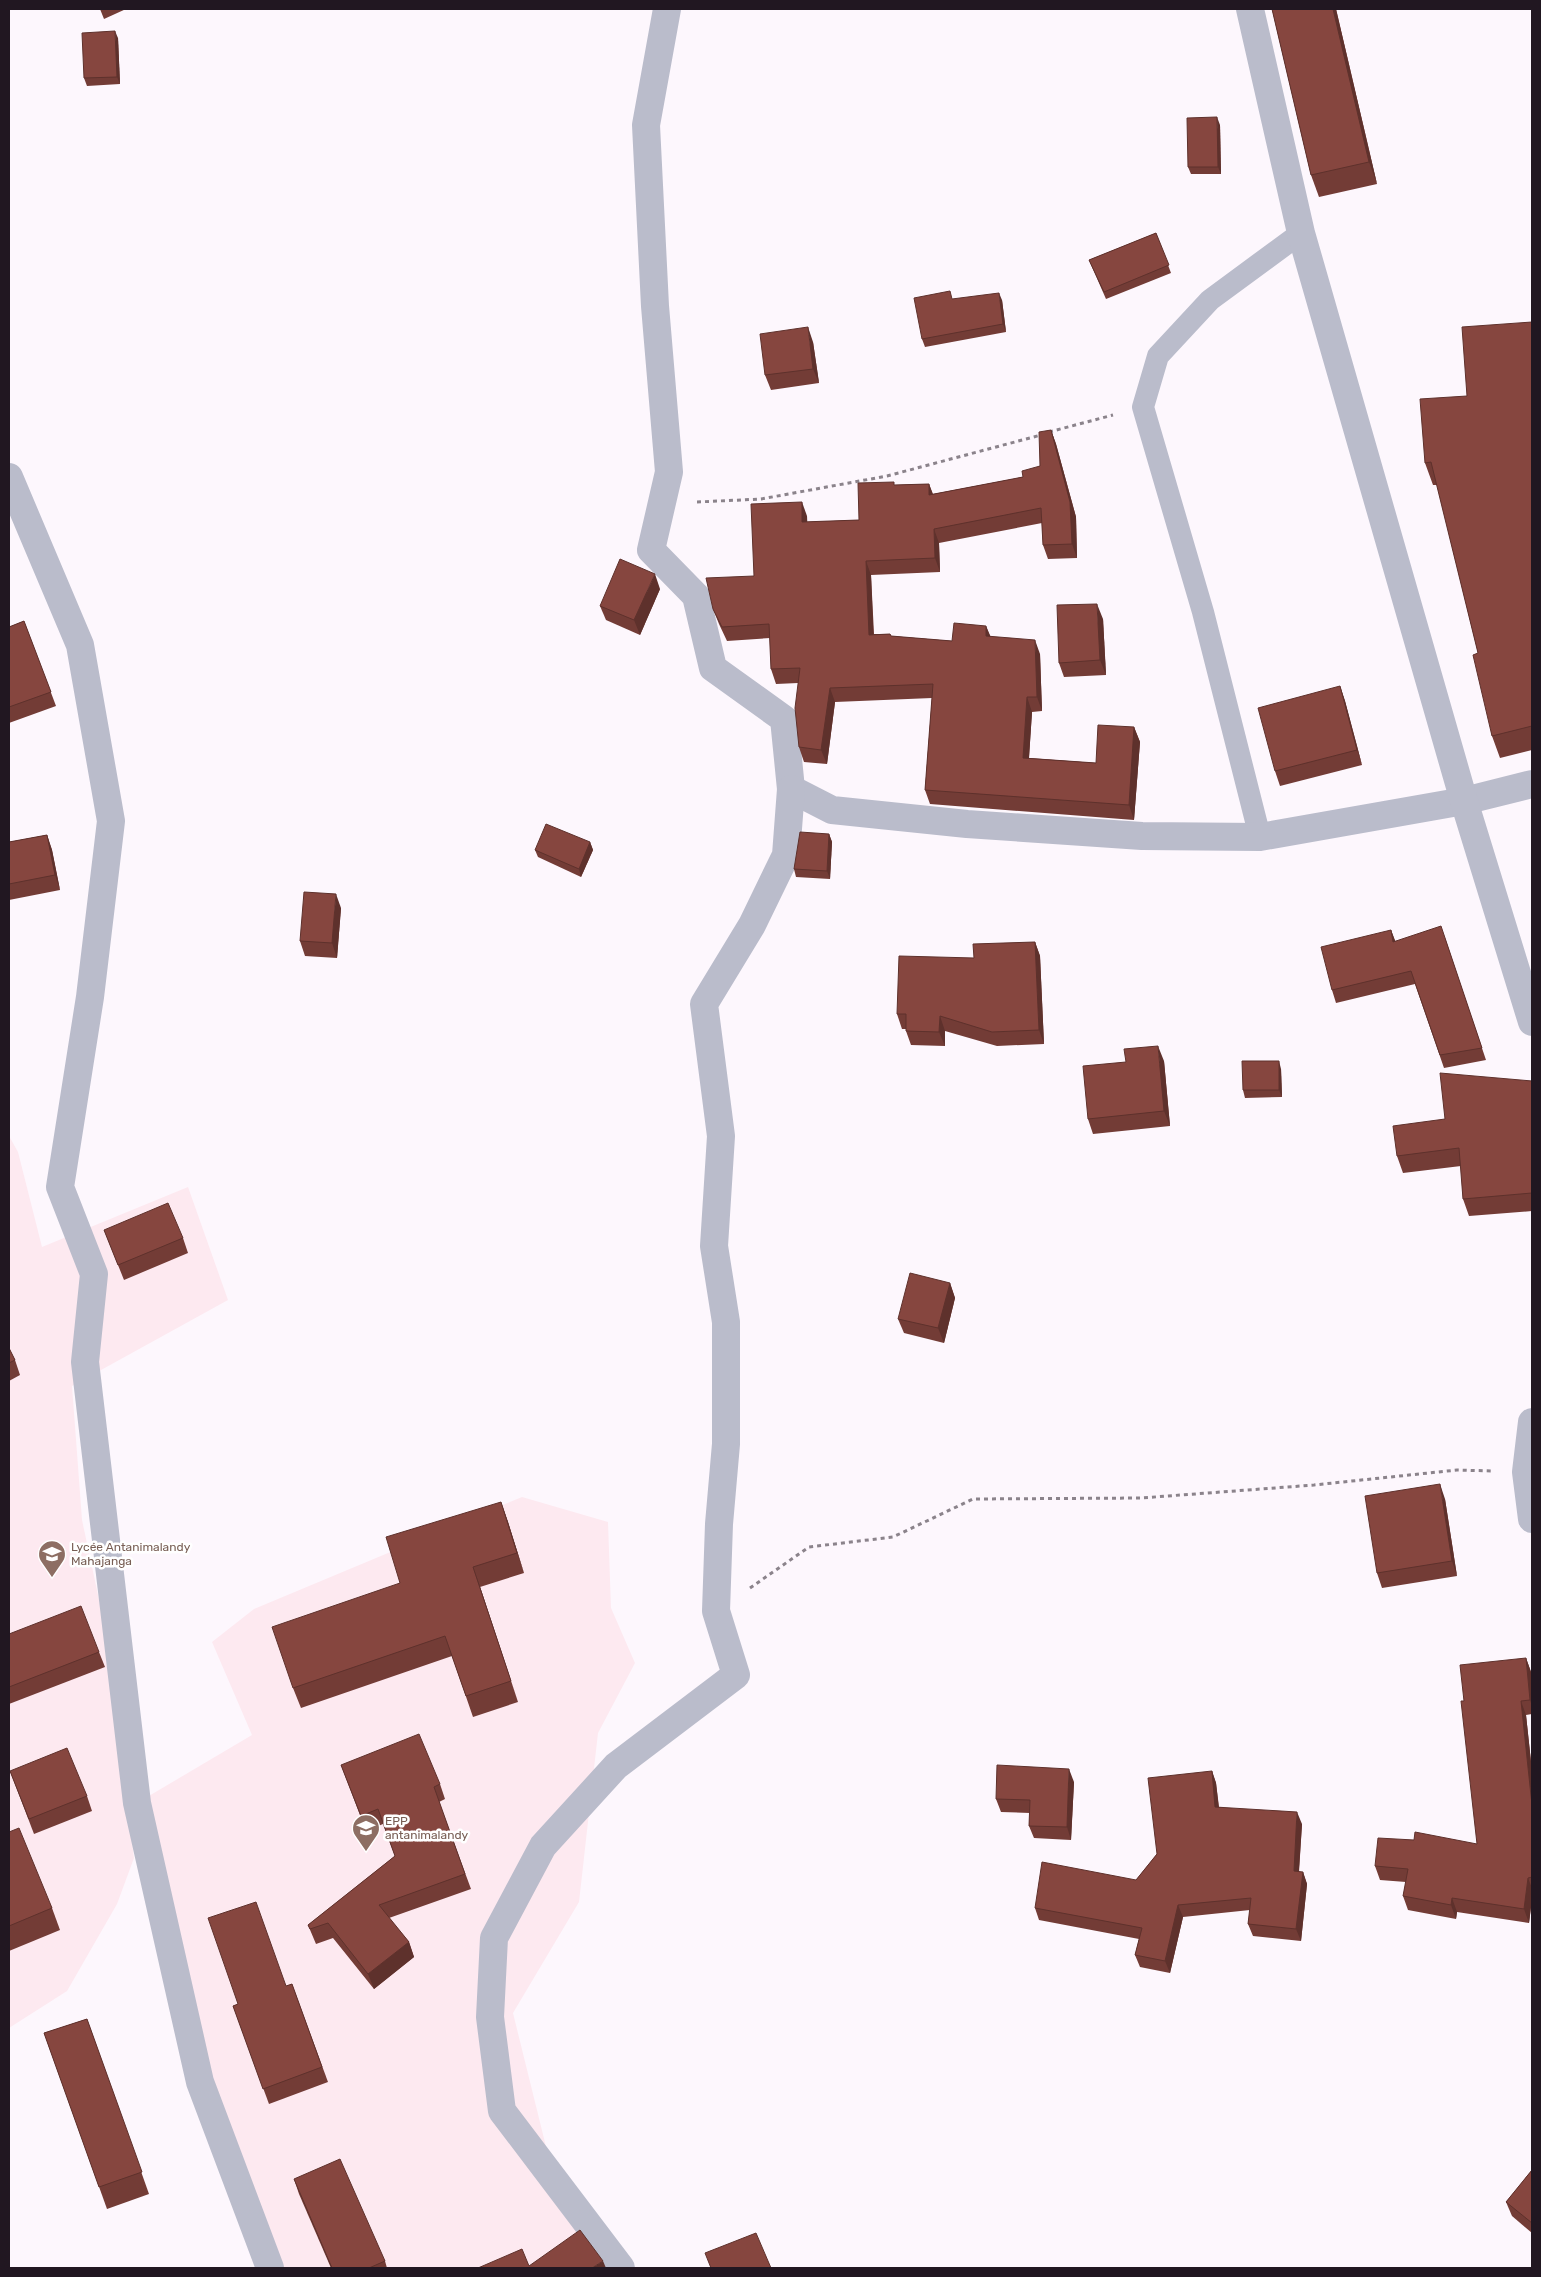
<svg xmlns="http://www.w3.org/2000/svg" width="1541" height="2277" viewBox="0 0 1541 2277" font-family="Rubik,sans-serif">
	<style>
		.education { fill: #fde9f0 }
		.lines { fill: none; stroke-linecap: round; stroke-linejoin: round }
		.path { stroke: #8b838b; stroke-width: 3; stroke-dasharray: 4 4; stroke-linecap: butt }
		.lane { stroke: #babccb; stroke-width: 22 }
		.street { stroke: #babccb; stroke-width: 28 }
		.wall { fill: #733c36 }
		.shaded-wall { fill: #5e312c }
		.building { fill: #86463f; stroke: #5e312c }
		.labels { text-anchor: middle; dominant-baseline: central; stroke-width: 5; stroke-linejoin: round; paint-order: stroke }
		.education-label { font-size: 12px; fill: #785e54; stroke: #fff; text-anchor: start }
	</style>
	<rect width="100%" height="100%" fill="#fdf7fd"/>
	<!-- education -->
	<g class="education">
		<polygon points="9,1136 18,1152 42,1247 188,1187 228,1300 72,1386 82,1520 107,1637 134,1858 117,1904 67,1991 9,2028"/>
		<polygon points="522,1497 608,1522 611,1608 635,1663 598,1733 579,1902 513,2013 553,2175 610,2268 270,2268 200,2082 137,1803 252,1735 212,1642 254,1609"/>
	</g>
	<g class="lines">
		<!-- path -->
		<g class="path">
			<polyline points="1049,432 1113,415"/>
			<polyline points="697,502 761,499 887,476 1041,435"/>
			<polyline points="750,1588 809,1547 893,1537 973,1499 1141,1498 1314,1485 1457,1470 1493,1471"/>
		</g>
		<!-- lane -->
		<polyline class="lane" points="1260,837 1203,612 1143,407 1158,356 1210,300 1301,233"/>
		<!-- street -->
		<g class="street">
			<polyline points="667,9 646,125 655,306 669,472 651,550 696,596 713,668 784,719 791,789 832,810 967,824 1142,836 1260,837 1464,801 1532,784"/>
			<polyline points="1250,9 1301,233 1464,801 1532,1022"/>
			<polyline points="9,477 80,645 111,821 90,997 60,1187 94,1274 85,1362 137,1803 200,2082 270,2268"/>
			<polyline points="1532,1422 1526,1472 1532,1519"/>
			<polyline points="621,2268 502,2111 490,2017 494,1938 543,1846 616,1766 736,1675 716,1611 719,1524 726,1444 726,1322 714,1246 721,1136 704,1004 752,925 786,855 791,789"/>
		</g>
	</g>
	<!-- wall -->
	<g class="wall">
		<polygon points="100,9 126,9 104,19"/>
		<polygon points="1272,9 1336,9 1377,184 1319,197 1311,175"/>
		<polygon points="118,38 120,84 87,86 84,78"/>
		<polygon points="1220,125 1221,174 1191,174 1188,167"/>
		<polygon points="1156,233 1171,273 1106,299 1089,260"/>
		<polygon points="953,299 1002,300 1006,332 925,347 922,339"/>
		<polygon points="1532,322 1532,750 1500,758 1492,736 1478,653 1437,485 1433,485 1425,463 1467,396"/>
		<polygon points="813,342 819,383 771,390 765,375"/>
		<polygon points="1051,430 1056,444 1076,517 1077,558 1048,559 1043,545 1042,523 939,543 940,572 871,575 874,634 890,634 891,636 952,641 986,626 990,636 1040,654 1042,711 1032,712 1029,758 1096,763 1134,727 1140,742 1134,820 930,804 925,790 932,698 835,702 827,764 804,762 799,747 798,683 776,684 771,669 770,638 727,641 719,624 713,609 754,576 807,516 807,522 859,520 896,485 929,484 933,494 1023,477 1040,466"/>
		<polygon points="660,589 640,635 606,620 600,606"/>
		<polygon points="1103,619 1106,675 1064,677 1059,663"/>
		<polygon points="24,621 56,706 9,723 9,627"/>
		<polygon points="1340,686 1345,701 1362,765 1280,786 1275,771"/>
		<polygon points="829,834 832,842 830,879 796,877 794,869"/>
		<polygon points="47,835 52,850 60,890 9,900 9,842"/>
		<polygon points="590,842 593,850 581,877 538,857 535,850"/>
		<polygon points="341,908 337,958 305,956 300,941"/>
		<polygon points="1391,930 1395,941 1445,938 1486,1060 1444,1068 1415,984 1336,1003 1332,990"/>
		<polygon points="1035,942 1040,956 1044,1044 997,1046 945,1031 945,1046 911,1045 906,1031 906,1029 902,1029 897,1014 974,958"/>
		<polygon points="1164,1061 1170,1126 1093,1134 1088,1119"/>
		<polygon points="1281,1069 1282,1097 1245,1098 1243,1090"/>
		<polygon points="1532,1081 1532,1211 1469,1216 1463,1199 1461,1166 1403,1173 1397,1156 1445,1119"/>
		<polygon points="104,1230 183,1238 188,1253 124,1280"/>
		<polygon points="950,1283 955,1298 944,1343 904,1333 898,1319"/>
		<polygon points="9,1348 15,1360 20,1375 9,1381"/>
		<polygon points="1445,1499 1457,1576 1382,1588 1377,1573"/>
		<polygon points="501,1502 508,1522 524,1573 480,1587 518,1702 473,1717 452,1656 301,1708 293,1688 400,1583"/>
		<polygon points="9,1634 99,1652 105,1667 9,1704"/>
		<polygon points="1526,1658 1531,1672 1532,1687 1532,1714 1526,1715 1532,1771 1532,1899 1529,1923 1457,1912 1456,1919 1408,1910 1403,1896 1406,1882 1380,1880 1375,1866 1477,1844"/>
		<polygon points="341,1765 440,1784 445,1799 439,1802 471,1889 389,1918 409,1942 414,1957 374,1989 333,1938 316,1944 308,1925 395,1856 383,1824 366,1831"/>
		<polygon points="10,1771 87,1796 92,1811 34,1834"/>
		<polygon points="1212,1771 1216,1783 1219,1807 1302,1824 1299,1872 1303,1872 1307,1884 1301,1941 1253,1936 1248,1924 1250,1910 1183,1917 1170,1973 1140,1967 1135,1955 1139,1939 1039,1920 1035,1908 1136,1880 1157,1854"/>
		<polygon points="1074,1782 1071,1840 1034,1838 1029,1826 1030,1813 1001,1812 996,1799"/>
		<polygon points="9,1832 52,1908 60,1930 9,1951"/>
		<polygon points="292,1984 328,2082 269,2104 233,2006"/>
		<polygon points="87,2019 149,2194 107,2209 44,2033"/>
		<polygon points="1532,2170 1532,2233 1512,2216 1506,2202"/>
		<polygon points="294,2179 385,2261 387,2268 331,2268 299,2194"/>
	</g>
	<!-- shaded-wall -->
	<g class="shaded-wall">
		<polygon points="1333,9 1336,9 1377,184 1369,162"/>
		<polygon points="115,31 118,38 120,84 117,77"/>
		<polygon points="1217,117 1220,125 1221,174 1218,167"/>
		<polygon points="999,293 1002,300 1006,332 1003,324"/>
		<polygon points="808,327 813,342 819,383 813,369"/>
		<polygon points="1051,430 1056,444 1076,517 1077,558 1072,544"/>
		<polygon points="929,484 934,498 929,495"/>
		<polygon points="802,502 807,516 808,537 802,522"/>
		<polygon points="934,529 939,543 940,572 935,558"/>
		<polygon points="866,561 871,575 874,649 869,635"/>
		<polygon points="655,574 660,589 640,635 634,620"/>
		<polygon points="1097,604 1103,619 1106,675 1100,660"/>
		<polygon points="986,626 992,640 986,636"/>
		<polygon points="1035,640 1040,654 1042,711 1037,697"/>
		<polygon points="1340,686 1345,701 1362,765 1357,750"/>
		<polygon points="830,688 835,702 827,764 821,750"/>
		<polygon points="1027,697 1032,712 1028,772 1023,758"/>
		<polygon points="1134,727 1140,742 1134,820 1129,805"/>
		<polygon points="829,834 832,842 830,879 827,871"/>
		<polygon points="47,835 52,850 60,890 55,875"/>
		<polygon points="590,842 593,850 581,877 579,869"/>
		<polygon points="336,894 341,908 337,958 332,943"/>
		<polygon points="1391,930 1396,943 1393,942"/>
		<polygon points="1035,942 1040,956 1044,1044 1039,1030"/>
		<polygon points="940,1016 945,1031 945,1046 939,1032"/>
		<polygon points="1158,1046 1164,1061 1170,1126 1164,1111"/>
		<polygon points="1279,1061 1281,1069 1282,1097 1279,1090"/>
		<polygon points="950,1283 955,1298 944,1343 938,1328"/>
		<polygon points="1440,1484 1445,1499 1457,1576 1452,1561"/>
		<polygon points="501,1502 508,1522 524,1573 517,1553"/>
		<polygon points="473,1567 480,1587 518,1702"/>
		<polygon points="1526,1658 1531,1672 1532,1687 1532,1706 1530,1700"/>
		<polygon points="1521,1701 1526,1715 1532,1771 1532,1805"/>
		<polygon points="1069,1769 1074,1782 1071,1840 1067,1827"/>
		<polygon points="1212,1771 1216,1783 1220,1819 1215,1807"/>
		<polygon points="1297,1812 1302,1824 1298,1883 1294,1871"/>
		<polygon points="1303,1872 1307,1884 1301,1941 1296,1929"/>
		<polygon points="1528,1878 1532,1888 1532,1899 1529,1923 1524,1909"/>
		<polygon points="1452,1898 1457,1912 1456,1919 1451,1905"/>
		<polygon points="1178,1905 1183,1917 1170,1973 1165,1961"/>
		<polygon points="409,1942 414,1957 374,1989 368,1974"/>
		<polygon points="603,2261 606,2268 592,2268"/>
	</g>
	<!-- building -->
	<g class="building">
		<polygon points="1272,9 1333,9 1369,162 1311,175"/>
		<polygon points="115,31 117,77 84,78 82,33"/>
		<polygon points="1217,117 1218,167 1188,167 1187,118"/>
		<polygon points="1156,233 1169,265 1104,292 1089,260"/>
		<polygon points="950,291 952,299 999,293 1003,324 922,339 914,298"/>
		<polygon points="1532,322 1532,726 1492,736 1473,655 1478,653 1431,462 1425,463 1420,399 1467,396 1462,327"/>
		<polygon points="808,327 813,369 765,375 760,334"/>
		<polygon points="1051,430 1070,502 1072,544 1043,545 1041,508 934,529 935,558 866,561 869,635 890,634 891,636 952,641 954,623 986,626 986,636 1035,640 1037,697 1027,697 1023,758 1096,763 1098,725 1134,727 1129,805 925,790 933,684 830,688 821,750 799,747 795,708 800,668 771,669 769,624 722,627 713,609 706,578 754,576 751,504 802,502 802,522 859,520 858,483 894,482 894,485 929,484 929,495 1023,477 1022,471 1040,466 1039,432"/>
		<polygon points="620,559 655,574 634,620 600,606"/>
		<polygon points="1097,604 1100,660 1059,663 1057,605"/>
		<polygon points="24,621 51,692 9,707 9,627"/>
		<polygon points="1340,686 1357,750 1275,771 1258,708"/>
		<polygon points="546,824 590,842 579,869 535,850"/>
		<polygon points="800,832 829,834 827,871 794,869"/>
		<polygon points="47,835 55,875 9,884 9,842"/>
		<polygon points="304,892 336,894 332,943 300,941"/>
		<polygon points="1441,926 1482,1048 1440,1055 1411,971 1332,990 1321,947 1391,930 1393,942"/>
		<polygon points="1035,942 1039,1030 992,1032 940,1016 939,1032 906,1031 906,1014 897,1014 899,956 974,958 973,944"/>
		<polygon points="1158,1046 1164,1111 1088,1119 1083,1066 1126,1062 1124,1049"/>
		<polygon points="1242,1061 1279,1061 1279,1090 1243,1090"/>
		<polygon points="1440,1073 1532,1081 1532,1193 1463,1199 1459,1148 1397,1156 1393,1126 1445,1119"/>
		<polygon points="168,1203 183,1238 118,1265 104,1230"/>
		<polygon points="910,1273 950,1283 938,1328 898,1319"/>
		<polygon points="9,1348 15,1360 9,1363"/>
		<polygon points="1440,1484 1452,1561 1377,1573 1365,1496"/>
		<polygon points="501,1502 517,1553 473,1567 511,1681 466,1696 445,1636 293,1688 272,1627 400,1583 386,1537"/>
		<polygon points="81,1606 99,1652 9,1687 9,1634"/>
		<polygon points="1526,1658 1530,1700 1521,1701 1532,1805 1532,1877 1528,1878 1524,1909 1452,1898 1451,1905 1403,1896 1408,1869 1375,1866 1378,1838 1414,1840 1415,1832 1477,1844 1461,1701 1464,1701 1460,1665"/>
		<polygon points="419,1734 440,1784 434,1787 465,1874 379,1905 409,1942 368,1974 328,1923 310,1929 308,1925 395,1856 378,1809 361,1816 341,1765"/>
		<polygon points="67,1748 87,1796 29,1819 10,1771"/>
		<polygon points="997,1765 1069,1769 1067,1827 1029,1826 1030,1800 996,1799"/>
		<polygon points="1212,1771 1215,1807 1297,1812 1294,1871 1303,1872 1296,1929 1248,1924 1251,1898 1178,1905 1165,1961 1135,1955 1142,1928 1035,1908 1042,1862 1136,1880 1157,1854 1148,1778"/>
		<polygon points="19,1828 52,1908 9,1926 9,1832"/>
		<polygon points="256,1902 286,1986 292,1984 322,2067 263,2089 233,2006 238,2004 208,1918"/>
		<polygon points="87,2019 142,2172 99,2187 44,2033"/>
		<polygon points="340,2159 385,2261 369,2268 332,2268 294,2179"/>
		<polygon points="1532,2170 1532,2223 1506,2202"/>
		<polygon points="580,2230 603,2261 592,2268 478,2268 522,2249 529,2266"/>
		<polygon points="756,2233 771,2268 711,2268 705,2253"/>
	</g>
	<!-- icons -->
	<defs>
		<g id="school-pin" transform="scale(1.4375)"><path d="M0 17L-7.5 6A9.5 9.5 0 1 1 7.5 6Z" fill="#8d6e63" stroke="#fff"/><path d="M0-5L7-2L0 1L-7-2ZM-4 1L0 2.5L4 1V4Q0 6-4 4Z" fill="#fff"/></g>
	</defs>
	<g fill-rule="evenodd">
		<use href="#school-pin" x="52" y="1554"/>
		<use href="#school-pin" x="366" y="1828"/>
	</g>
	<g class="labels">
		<!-- education labels -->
		<g class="education-label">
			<text x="71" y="1547">Lycée Antanimalandy<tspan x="71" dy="14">Mahajanga</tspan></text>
			<text x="385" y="1821">EPP<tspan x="385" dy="14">antanimalandy</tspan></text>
		</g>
	</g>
	<!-- border -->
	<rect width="1541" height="2277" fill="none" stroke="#211721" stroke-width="20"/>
</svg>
